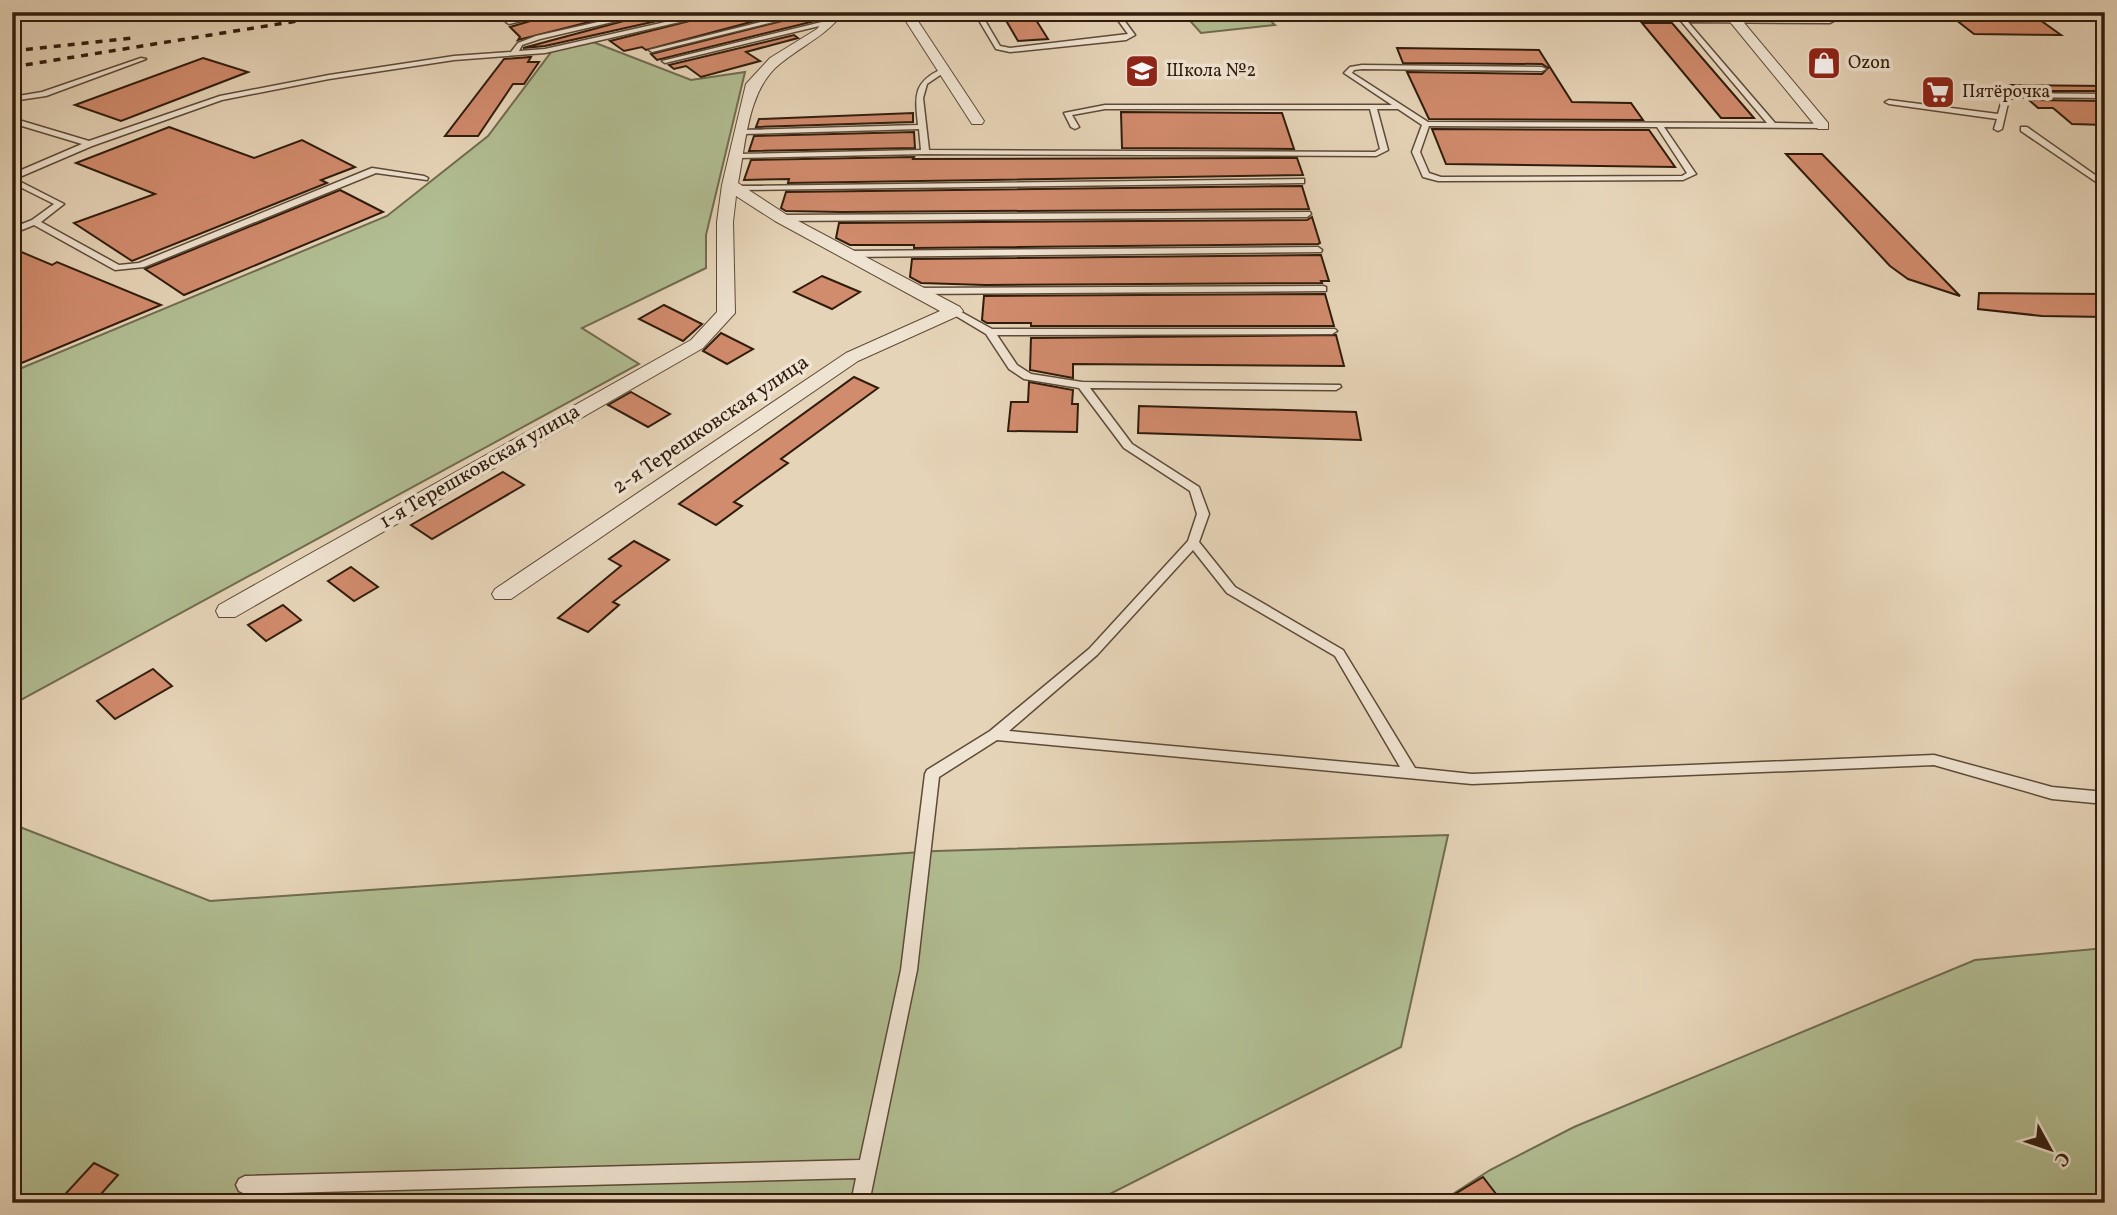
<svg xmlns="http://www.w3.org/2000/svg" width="2117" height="1215" viewBox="0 0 2117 1215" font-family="Vollkorn,serif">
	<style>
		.green { fill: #b1bd92; stroke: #706c4f; stroke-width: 2 }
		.building { fill: #d18b6d; stroke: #301c0c; stroke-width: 2 }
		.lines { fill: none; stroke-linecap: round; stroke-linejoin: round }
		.service-casing { stroke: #5e4a37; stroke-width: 3 }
		.minor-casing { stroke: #5e4a37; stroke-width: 2 }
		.service { fill: #efe3d1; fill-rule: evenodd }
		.minor { fill: #efe3d1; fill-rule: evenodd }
		.rail { stroke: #301c0c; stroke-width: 3.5; stroke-dasharray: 7 7; stroke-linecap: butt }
		.labels { text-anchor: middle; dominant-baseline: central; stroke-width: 7; stroke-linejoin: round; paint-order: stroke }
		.far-poi-label { font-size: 18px; fill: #301c0c; stroke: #efe3d1; text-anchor: start }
		.street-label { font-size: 21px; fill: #301c0c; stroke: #efe3d1 }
	</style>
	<rect width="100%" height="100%" fill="#e6d4b8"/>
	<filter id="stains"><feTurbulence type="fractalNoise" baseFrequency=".00286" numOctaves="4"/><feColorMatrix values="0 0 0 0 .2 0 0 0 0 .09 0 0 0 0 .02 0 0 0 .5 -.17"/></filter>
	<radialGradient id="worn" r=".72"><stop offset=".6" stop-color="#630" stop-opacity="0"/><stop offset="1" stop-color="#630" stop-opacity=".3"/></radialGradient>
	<!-- green -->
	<g class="green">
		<polygon points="1182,12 1261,12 1275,25 1201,33"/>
		<polygon points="593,42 691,80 745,72 706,235 706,268 582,328 639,364 19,701 12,699 12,372 387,216 488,136 552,51"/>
		<polygon points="12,824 210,901 936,851 1448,835 1401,1047 1092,1203 12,1203"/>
		<polygon points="2105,948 2105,1203 1439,1203 1490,1170 1574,1127 1975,960"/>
	</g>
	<!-- building -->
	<g class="building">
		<polygon points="561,12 629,12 518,40 520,37 510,27"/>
		<polygon points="657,12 697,12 545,46 523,48"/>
		<polygon points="725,12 789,12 646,50 642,47 624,51 610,41"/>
		<polygon points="818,12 819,20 657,60 651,54"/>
		<polygon points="1001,12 1031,12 1048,39 1018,41"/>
		<polygon points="1946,12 2029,12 2061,35 1974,34"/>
		<polygon points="1642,23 1672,23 1754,118 1721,118"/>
		<polygon points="794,35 798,38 746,52 760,61 701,77 686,66 674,69 669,65"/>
		<polygon points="1397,48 1539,50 1572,102 1631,103 1643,120 1429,119 1407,72 1542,74 1548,68 1542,64 1403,63"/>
		<polygon points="531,57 528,62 539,62 524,84 513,84 478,136 445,136 504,59"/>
		<polygon points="203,58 248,72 121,121 75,105"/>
		<polygon points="2011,85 2105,86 2105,91 2018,91"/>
		<polygon points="2029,100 2105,101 2105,125 2072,124 2053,108 2038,108"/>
		<polygon points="1121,112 1282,113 1294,149 1122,148"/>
		<polygon points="913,113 913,122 756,127 759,119"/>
		<polygon points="169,127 254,158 302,140 355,167 321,180 327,183 132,261 74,223 155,194 76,163"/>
		<polygon points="1432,129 1649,130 1675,167 1446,164"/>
		<polygon points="914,132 915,148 749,151 754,136"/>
		<polygon points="1786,154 1822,154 1960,296 1908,279 1890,266"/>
		<polygon points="914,157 913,159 1297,158 1303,175 788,183 789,179 744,180 751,160"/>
		<polygon points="1302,186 1309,209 842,212 786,211 781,208 786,192"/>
		<polygon points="340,190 383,212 184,295 145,269"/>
		<polygon points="1312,217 1320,243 1318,244 914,248 914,245 850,245 836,238 839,223 1307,220"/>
		<polygon points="12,248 52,265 57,262 161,305 12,367"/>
		<polygon points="1321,255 1329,281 1321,281 1322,283 985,285 921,283 910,277 912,259"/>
		<polygon points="822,276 860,292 832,309 794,292"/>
		<polygon points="1979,293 2105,294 2105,317 2042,316 1978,309"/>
		<polygon points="1325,294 1334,326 1031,326 1031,323 987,323 982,320 984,296"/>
		<polygon points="664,305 702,324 683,341 639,319"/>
		<polygon points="721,333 753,349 727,364 703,351"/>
		<polygon points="1336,335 1344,366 1073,364 1073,378 1030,370 1031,338"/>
		<polygon points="854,377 878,388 781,459 788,463 734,502 742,506 716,525 679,504"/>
		<polygon points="1029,382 1073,390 1072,404 1078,404 1077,432 1008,431 1011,402 1028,402"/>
		<polygon points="631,392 670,414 648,427 608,405"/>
		<polygon points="1139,406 1356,412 1361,440 1138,433"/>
		<polygon points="503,472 524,485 432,539 411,525"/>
		<polygon points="634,541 669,560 613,602 619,605 588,632 558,618 621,566 609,559"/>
		<polygon points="351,567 378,587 354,601 328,581"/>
		<polygon points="283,605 301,620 266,641 248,625"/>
		<polygon points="153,669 172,686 115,719 97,701"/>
		<polygon points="94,1163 118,1175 93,1203 57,1203"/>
		<polygon points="1483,1177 1503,1203 1440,1203"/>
	</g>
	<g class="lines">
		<!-- service casing -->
		<g class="service-casing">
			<g id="service">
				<polygon points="546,12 559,12 509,24 506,22"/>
				<polygon points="642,12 655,12 540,39 522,45 519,51 545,49 710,12 723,12 545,53 454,60 329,79 222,100 92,146 15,179 64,204 41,222 119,265 139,263 372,168 424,176 428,178 427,180 376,173 144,267 115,270 34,225 12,234 12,228 32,220 54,204 12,183 12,174 82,144 12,123 12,118 89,141 220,96 329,75 454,56 511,52 518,43 536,36"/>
				<polygon points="801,12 813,12 652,52 649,50"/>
				<polygon points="974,12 980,12 1000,46 1010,48 1128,34 1112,12 1118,12 1135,35 1126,40 1010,52 996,49"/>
				<path d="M1651,12H1662L1683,18L1829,19L1832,18L1827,12H1834L1839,18L1830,23L1688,22L1775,123L1823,124L1827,126L1823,128L1664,127L1696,174L1683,180L1438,181L1423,177L1412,152L1422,125L1398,109H1377L1388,150L1376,156L925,154L737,158L733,156L737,154L921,150L919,129L742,134L738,132L742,130L918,125C915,96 913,82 942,69L946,71L927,84L923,98L929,150L1375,152L1380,149L1370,109H1105L1072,115L1079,127L1075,129L1071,127L1064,113L1105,105H1392L1344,73L1350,67L1362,65L1542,67L1546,69L1542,71L1362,69L1354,70L1352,73L1428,122L1767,123L1681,21ZM1429,126L1657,127L1687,173L1682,176L1441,177L1429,173L1420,152Z"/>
				<polygon points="830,20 832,21 832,23 665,63 662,61"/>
				<polygon points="141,58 146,59 46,96 12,101 12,97 42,92"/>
				<polygon points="2019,93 2105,94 2105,98 2019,97 2009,99 2002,129 1998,131 1994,129 1997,119 1889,104 1885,102 1889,100 1998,114 2003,96"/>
				<polygon points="2021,127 2027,127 2105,182 2105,188 2021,131"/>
				<polygon points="1304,179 1304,183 1301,183 735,190 731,188 735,186"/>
				<polygon points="1310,212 1311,214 1307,217 781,221 777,218 781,215"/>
				<polygon points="1318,247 1322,250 1321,252 849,257 845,254 849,251"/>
				<polygon points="1323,286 1326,287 1326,291 916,294 911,291 916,288"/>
				<path d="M954,308L992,329H1335L1337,331L1332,334L997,335L1017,365L1031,374L1082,382L1340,385L1341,387L1336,390L1090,388L1132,444L1199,487L1209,514L1199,542L1235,587L1343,650L1415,768L1472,774L1934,755L2052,787L2105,792V804L2052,799L1934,765L1472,784L997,740L939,777L917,970L869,1203H851L856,1178L245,1194L239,1191L236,1185L239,1179L245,1176L860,1160L901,970L925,774L927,770L990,731L1089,649L1188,541L1197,514L1190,491L1124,448L1079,388L1024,379L1009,369L986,334L951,313V309ZM1193,550L1227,593L1335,656L1400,767L1009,731L1097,655Z"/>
			</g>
		</g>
		<!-- minor casing -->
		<g class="minor-casing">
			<g id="minor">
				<path d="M831,12H844C826,36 803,45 781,63C747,89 746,144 738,183L787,215L960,307L963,311L960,315L858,361L511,599H495L492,594L495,589L846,353L940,311L775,221L736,196L733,222L735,313L703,348L235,617H219L216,611L219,605L691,340L717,312V222L722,185L746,84L770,58L817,29Z"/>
				<polygon points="900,12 912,12 984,121 982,124 972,124"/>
				<polygon points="1722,12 1735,12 1828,123 1828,129 1818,129"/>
			</g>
		</g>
		<!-- service -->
		<use href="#service" class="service"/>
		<!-- minor -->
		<use href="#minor" class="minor"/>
		<!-- rail -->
		<g class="rail">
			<polyline points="12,51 132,38"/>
			<polyline points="12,67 353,12"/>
		</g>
	</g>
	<!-- icons -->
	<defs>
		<g id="shop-square" transform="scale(1.75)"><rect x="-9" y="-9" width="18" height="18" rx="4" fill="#8f2418" stroke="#efe3d1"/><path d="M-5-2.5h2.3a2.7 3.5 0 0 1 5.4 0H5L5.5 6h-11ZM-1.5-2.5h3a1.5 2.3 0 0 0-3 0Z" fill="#fff"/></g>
		<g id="school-square" transform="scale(1.75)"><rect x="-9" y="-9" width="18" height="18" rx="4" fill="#8f2418" stroke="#efe3d1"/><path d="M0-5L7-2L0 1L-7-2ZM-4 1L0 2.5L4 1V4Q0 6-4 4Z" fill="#fff"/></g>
		<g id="supermarket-square" transform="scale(1.75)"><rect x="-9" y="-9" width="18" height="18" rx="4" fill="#8f2418" stroke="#efe3d1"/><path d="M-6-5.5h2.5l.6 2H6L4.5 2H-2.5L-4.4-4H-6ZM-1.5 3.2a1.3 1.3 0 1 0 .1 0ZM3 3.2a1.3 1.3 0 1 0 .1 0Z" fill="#fff"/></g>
	</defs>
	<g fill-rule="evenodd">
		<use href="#shop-square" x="1824" y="63"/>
		<use href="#school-square" x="1142" y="71"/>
		<use href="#supermarket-square" x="1938" y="92"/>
	</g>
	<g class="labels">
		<!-- far-poi labels -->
		<g class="far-poi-label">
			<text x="1848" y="63">Ozon</text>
			<text x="1166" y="71">Школа №2</text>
			<text x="1962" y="92">Пятёрочка</text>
		</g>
		<!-- street labels -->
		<g class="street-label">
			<text transform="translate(711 425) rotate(-34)">2-я Терешковская улица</text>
			<text transform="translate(480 467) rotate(-30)">1-я Терешковская улица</text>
		</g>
	</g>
	<!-- margin -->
	<rect width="2117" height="1215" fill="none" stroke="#e6d4b8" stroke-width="42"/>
	<rect x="14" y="14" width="2089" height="1187" fill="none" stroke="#301c0c" stroke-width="3.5"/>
	<rect x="21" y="21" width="2075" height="1173" fill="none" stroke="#301c0c" stroke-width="2"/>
	<!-- north arrow -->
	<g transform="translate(2050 1149) rotate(130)" stroke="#efe3d1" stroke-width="5" paint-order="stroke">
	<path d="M0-5L12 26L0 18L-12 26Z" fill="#301c0c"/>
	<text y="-10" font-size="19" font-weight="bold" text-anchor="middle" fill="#301c0c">С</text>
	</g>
	<rect width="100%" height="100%" filter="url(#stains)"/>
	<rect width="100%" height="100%" fill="url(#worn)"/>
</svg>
